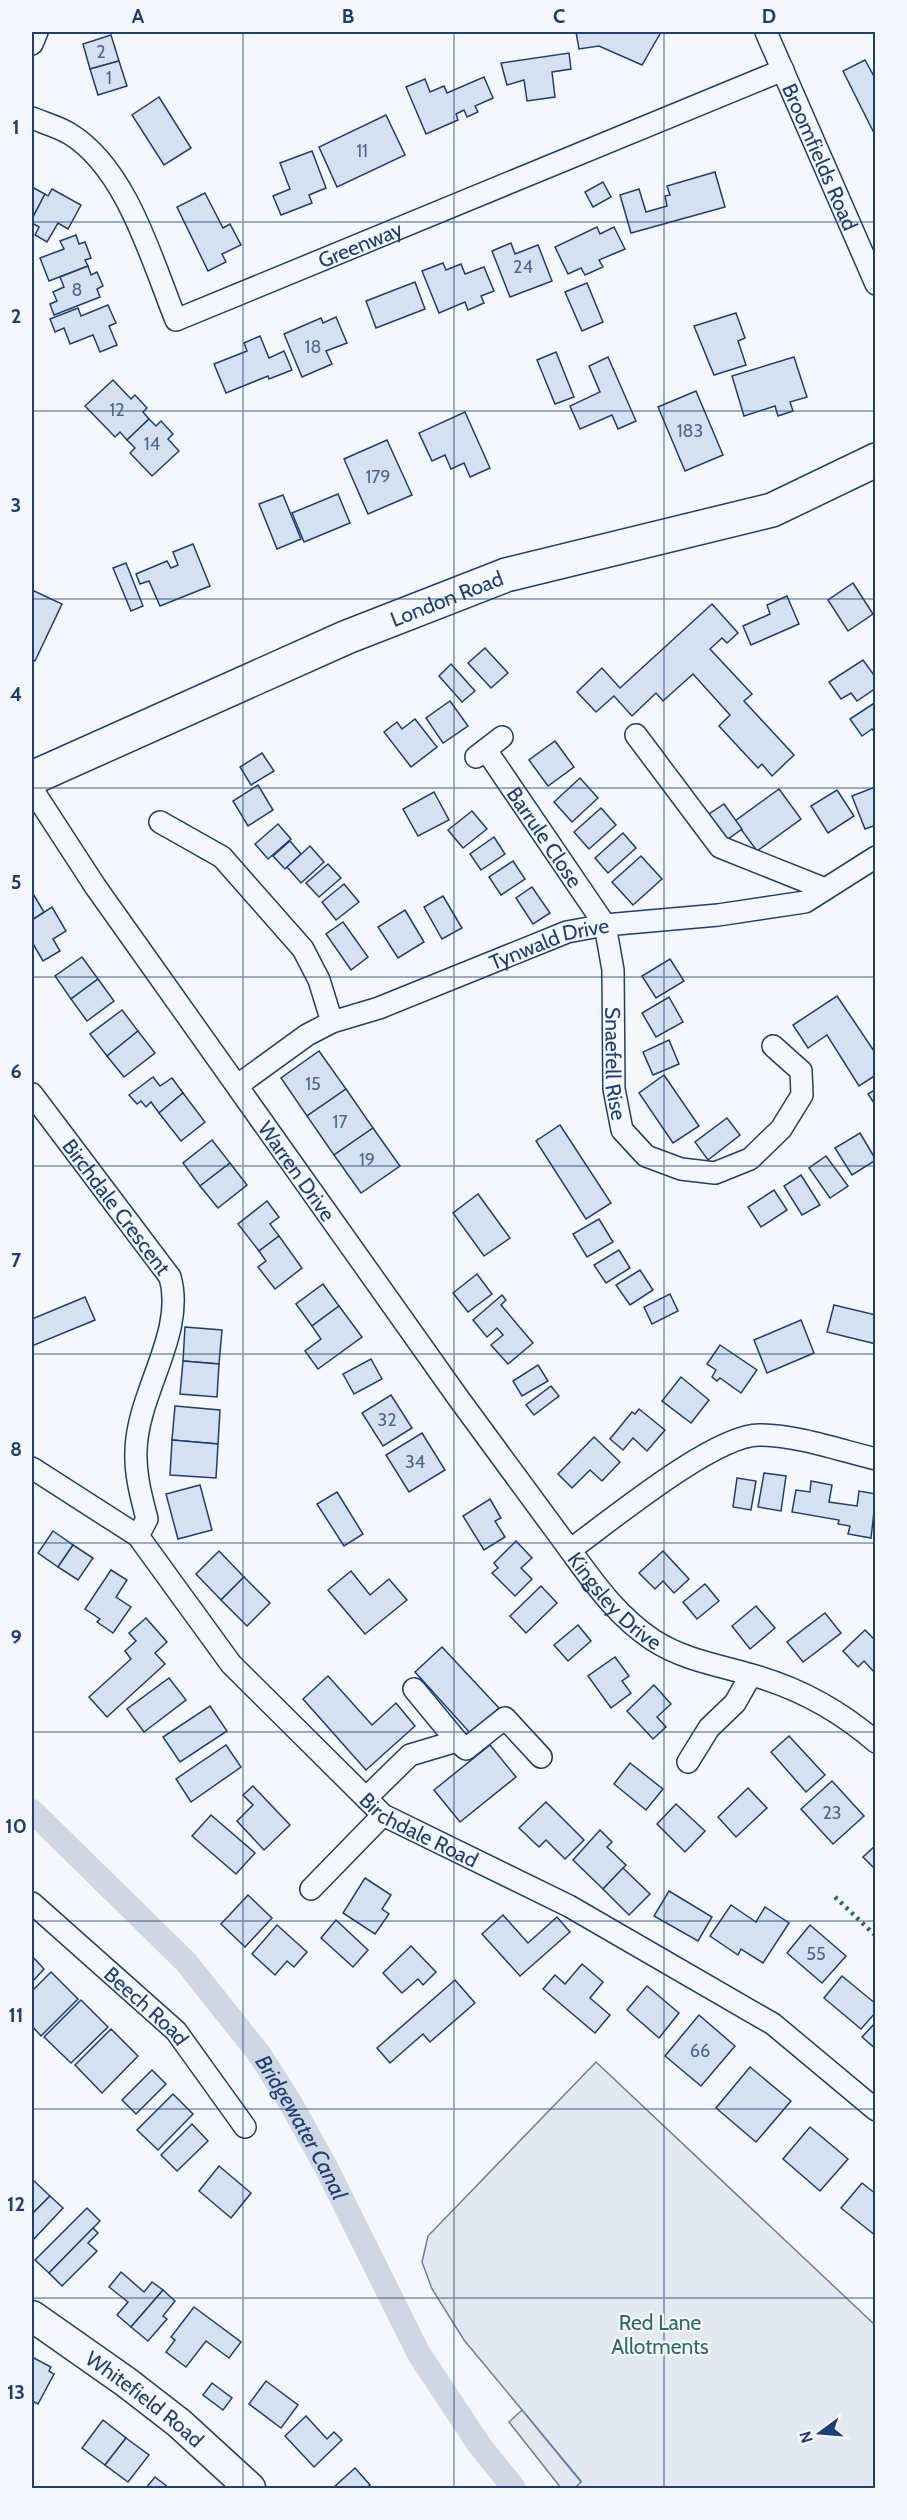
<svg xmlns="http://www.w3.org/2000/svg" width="907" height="2520" viewBox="0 0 907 2520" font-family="Cabin,sans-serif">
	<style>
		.green { fill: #e3e9f0; stroke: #687fa3; stroke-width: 1.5 }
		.parking { fill: #e3e8f0; stroke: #687fa3; stroke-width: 1.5 }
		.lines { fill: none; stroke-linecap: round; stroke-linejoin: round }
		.canal { stroke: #cfd7e4; stroke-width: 24 }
		.building { fill: #d5e0f0; stroke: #1d3f73; stroke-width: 1.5 }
		.street-casing { stroke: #1d3f73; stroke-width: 24 }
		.secondary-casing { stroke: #1d3f73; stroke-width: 33 }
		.highway-casing { stroke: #1d3f73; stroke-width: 36 }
		.street { stroke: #f4f7fb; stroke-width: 21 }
		.secondary { stroke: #f4f7fb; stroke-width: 30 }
		.highway { stroke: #f4f7fb; stroke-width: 33 }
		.hedge { stroke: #2c6c60; stroke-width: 4.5; stroke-dasharray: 3 4.5; stroke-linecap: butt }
		.grid { fill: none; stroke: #1d3f73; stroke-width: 1.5; stroke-opacity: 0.55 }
		.labels { text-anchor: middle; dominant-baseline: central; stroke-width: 4.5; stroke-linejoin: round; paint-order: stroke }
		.number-label { font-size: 18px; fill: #4b6792 }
		.street-label { font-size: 21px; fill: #1d3f73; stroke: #f4f7fb }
		.park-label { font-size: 21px; fill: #2c6c60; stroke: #f4f7fb }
		.water-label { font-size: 22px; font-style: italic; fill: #1d3f73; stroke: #f4f7fb }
		.neatline { fill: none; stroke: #1d3f73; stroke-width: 2 }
		.grid-label { font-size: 20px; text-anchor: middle; font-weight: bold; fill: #1d3f73 }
	</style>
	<rect width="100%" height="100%" fill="#f4f7fb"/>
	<!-- green -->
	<polygon class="green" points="596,2062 875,2325 875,2488 575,2488 581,2481 464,2340 432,2289 422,2262 428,2236"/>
	<!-- parking -->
	<polygon class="parking" points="522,2410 581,2482 575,2488 561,2488 509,2422"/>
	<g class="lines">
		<!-- canal -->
		<path class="canal" id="s1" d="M32,1811L186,1962L260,2055L291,2104L326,2167L419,2354L480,2446L514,2488"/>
	</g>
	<!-- building -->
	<g class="building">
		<polygon points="576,32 661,32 642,65 599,46 579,49"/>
		<polygon points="111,35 119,61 90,69 83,44"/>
		<polygon points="569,53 571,69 552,72 555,97 527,101 524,80 507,85 501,63"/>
		<polygon points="865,60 876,80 876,130 873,131 843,71"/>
		<polygon points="119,61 127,86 98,95 90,69"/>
		<polygon points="484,77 493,98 475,106 478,112 467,117 464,110 456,114 458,120 426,134 406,87 425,79 430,92 444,86 447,93"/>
		<polygon points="159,97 191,148 164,165 132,115"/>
		<polygon points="386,115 405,155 337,187 319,147"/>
		<polygon points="312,151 326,188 309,195 312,203 281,215 273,196 290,189 280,163"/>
		<polygon points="715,172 725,207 631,233 620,195 639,189 646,212 667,206 665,196 670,195 667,186"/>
		<polygon points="603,182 611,197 593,207 585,192"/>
		<polygon points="32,187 45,194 32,219"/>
		<polygon points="52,189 81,205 68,229 58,223 47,242 35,235 39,227 32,223 32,219 45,194 48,196"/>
		<polygon points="205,193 223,228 230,224 241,245 222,254 226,262 208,271 177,207"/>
		<polygon points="597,227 600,234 614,227 625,249 599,260 603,267 585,275 581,268 568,274 555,247"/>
		<polygon points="76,235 79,244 85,242 91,258 85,260 88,266 49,281 40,258 64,249 60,241"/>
		<polygon points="511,243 515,254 538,245 552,281 510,297 492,251"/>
		<polygon points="443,263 446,270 461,264 465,274 484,267 494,291 481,296 484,303 468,310 465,302 439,313 422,271"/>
		<polygon points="88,266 91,275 97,272 103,286 97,289 100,297 54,315 50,304 57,301 53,292 64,287 60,277"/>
		<polygon points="415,282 425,309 376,328 366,301"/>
		<polygon points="587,283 603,322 582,331 565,292"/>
		<polygon points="108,305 116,323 109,326 117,345 100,352 93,335 70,344 64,328 55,332 50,319 78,308 81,316"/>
		<polygon points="736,313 745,338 738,341 746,365 714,375 694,326"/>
		<polygon points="336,317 347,343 326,351 332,364 302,377 284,334 321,318 323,323"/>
		<polygon points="260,336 269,358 284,351 292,370 269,379 268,376 226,393 214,364 247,351 244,343"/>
		<polygon points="556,352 574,397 555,404 537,360"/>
		<polygon points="608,357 636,421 618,429 612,415 580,429 570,406 600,392 589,366"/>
		<polygon points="794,357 807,397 790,402 793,411 778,416 775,406 744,416 732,376"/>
		<polygon points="113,380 131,399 135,395 147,408 143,412 149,419 127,440 120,432 115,437 85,406"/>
		<polygon points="696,391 723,455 685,471 658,407"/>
		<polygon points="465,412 490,468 470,477 464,463 451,469 445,455 432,461 419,433"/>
		<polygon points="149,419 156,426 161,421 173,434 168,439 179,451 152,476 130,453 135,448 127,440"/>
		<polygon points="387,440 412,495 368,514 344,459"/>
		<polygon points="338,494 350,523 304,542 292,513"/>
		<polygon points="283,495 301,539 277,549 259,504"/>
		<polygon points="193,544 210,586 160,606 149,581 140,584 136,574 167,561 171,568 178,565 173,552"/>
		<polygon points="126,563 143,606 131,611 113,568"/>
		<polygon points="853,583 873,614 848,631 828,600"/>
		<polygon points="32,590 62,604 35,661 32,659"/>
		<polygon points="787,596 799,624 751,645 743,626 770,614 767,605"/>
		<polygon points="712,604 738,633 727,643 722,638 710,649 752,694 744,701 794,755 772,776 762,764 758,768 719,726 730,715 693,674 663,701 656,693 632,716 614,696 596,712 577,692 602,668 620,688"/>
		<polygon points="485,648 508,673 491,688 468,663"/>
		<polygon points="863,660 876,678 876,688 857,701 851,693 841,699 829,682"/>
		<polygon points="451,664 475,691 462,702 439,676"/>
		<polygon points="450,701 468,726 443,743 426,718"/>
		<polygon points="876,702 876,734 872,729 862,736 850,719"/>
		<polygon points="415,719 437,747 411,767 384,732 397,722 402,729"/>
		<polygon points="555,741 574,767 548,786 529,760"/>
		<polygon points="262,753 274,771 251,785 240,767"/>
		<polygon points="580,778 598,798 572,822 554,802"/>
		<polygon points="258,785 273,810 248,826 233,801"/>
		<polygon points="875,787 876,825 865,829 852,796"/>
		<polygon points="779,789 801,819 757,851 735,821"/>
		<polygon points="837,790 854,816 828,833 811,806"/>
		<polygon points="434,792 449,820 418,836 403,809"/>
		<polygon points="724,804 742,829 721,844 703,818"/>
		<polygon points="601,808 616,825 589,849 574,832"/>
		<polygon points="472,811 487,829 463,848 448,830"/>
		<polygon points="278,824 291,839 268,859 255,844"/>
		<polygon points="623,833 636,848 608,873 595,858"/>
		<polygon points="494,837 505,854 481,870 470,854"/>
		<polygon points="290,841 301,854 285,869 273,856"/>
		<polygon points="310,846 324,862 301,883 287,867"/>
		<polygon points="641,856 662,879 633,905 612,882"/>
		<polygon points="513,861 525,879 501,895 489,877"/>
		<polygon points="328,864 341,878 319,897 306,883"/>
		<polygon points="344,884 359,902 336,920 322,902"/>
		<polygon points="532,887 550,913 533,924 516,898"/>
		<polygon points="32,892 44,912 32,920"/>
		<polygon points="443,896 462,928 442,939 424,907"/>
		<polygon points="52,907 66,931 53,939 60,951 43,961 32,942 32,920"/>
		<polygon points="405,910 424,942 398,958 378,927"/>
		<polygon points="343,922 368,957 351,970 326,934"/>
		<polygon points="82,957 98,979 71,999 55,976"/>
		<polygon points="670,959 684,981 656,998 642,976"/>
		<polygon points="98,979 114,1001 87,1021 71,999"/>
		<polygon points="837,996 876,1054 876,1075 859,1086 827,1035 808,1048 793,1025"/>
		<polygon points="669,997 683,1022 656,1037 642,1013"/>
		<polygon points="122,1010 138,1031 107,1056 90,1034"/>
		<polygon points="138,1031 155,1053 124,1077 107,1056"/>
		<polygon points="669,1040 679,1064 653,1075 643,1052"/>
		<polygon points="319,1051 346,1089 307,1116 281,1078"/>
		<polygon points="664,1075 699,1126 673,1143 639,1093"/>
		<polygon points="153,1077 160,1086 172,1078 183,1093 159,1113 151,1102 146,1107 141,1101 137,1104 129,1095"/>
		<polygon points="346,1089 373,1128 334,1155 307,1116"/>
		<polygon points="876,1089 876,1106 868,1094"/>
		<polygon points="183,1093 205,1122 181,1141 159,1113"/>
		<polygon points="727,1118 740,1135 708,1160 695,1142"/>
		<polygon points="560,1125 611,1203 586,1219 536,1141"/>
		<polygon points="373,1128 400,1166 361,1193 334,1155"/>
		<polygon points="860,1133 876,1160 852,1175 835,1148"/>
		<polygon points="212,1140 230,1163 200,1186 183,1163"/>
		<polygon points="826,1156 848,1186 830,1198 809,1168"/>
		<polygon points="230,1163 247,1185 218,1208 200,1186"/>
		<polygon points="801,1175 820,1205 802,1215 784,1186"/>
		<polygon points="774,1190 787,1210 761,1227 748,1207"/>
		<polygon points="478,1194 510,1238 484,1256 453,1213"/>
		<polygon points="267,1201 279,1217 270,1224 279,1236 259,1251 238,1224"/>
		<polygon points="599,1219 613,1242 587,1257 573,1234"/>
		<polygon points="279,1236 302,1268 275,1289 258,1267 266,1261 259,1251"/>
		<polygon points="619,1250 630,1268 606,1283 594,1265"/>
		<polygon points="640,1270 653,1290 630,1305 616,1285"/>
		<polygon points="477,1274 492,1294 468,1312 453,1293"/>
		<polygon points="323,1284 339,1306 312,1326 296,1304"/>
		<polygon points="670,1294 678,1311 652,1324 644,1307"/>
		<polygon points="502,1295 506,1300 501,1305 533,1343 508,1364 491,1345 503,1335 497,1328 487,1337 473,1320"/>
		<polygon points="85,1297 95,1320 32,1346 32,1319"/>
		<polygon points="834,1305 876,1315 876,1344 827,1332"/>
		<polygon points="339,1306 362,1337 318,1369 305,1351 321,1339 312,1326"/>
		<polygon points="801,1320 814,1353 767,1373 754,1340"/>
		<polygon points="185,1327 222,1330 219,1364 183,1361"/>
		<polygon points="720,1345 757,1370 741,1393 720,1378 717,1381 712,1377 716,1370 707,1364"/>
		<polygon points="371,1359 382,1379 354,1394 343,1374"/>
		<polygon points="183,1361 219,1364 217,1397 180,1394"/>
		<polygon points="538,1365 548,1381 522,1396 513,1381"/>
		<polygon points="681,1377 709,1400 691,1423 662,1401"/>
		<polygon points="551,1386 559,1396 534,1415 526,1405"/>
		<polygon points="391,1395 412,1428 383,1446 362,1413"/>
		<polygon points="175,1406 220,1410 218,1444 172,1440"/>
		<polygon points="639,1409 665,1430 647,1451 633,1438 623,1450 610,1439 632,1412 635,1414"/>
		<polygon points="422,1433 445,1470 409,1492 386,1455"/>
		<polygon points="594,1437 620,1462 602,1481 590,1470 572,1488 558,1474"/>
		<polygon points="172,1440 218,1444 216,1478 170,1475"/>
		<polygon points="764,1473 786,1476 781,1511 758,1507"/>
		<polygon points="737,1478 756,1481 751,1510 733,1507"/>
		<polygon points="811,1481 832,1485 829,1502 857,1506 859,1491 876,1494 871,1538 848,1534 850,1526 838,1524 839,1520 792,1512 796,1490 810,1492"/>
		<polygon points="200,1485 212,1530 178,1539 166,1494"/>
		<polygon points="337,1492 363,1534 344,1546 317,1504"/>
		<polygon points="490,1499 501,1518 495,1521 505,1537 484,1550 463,1516"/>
		<polygon points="53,1531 73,1545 58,1567 38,1553"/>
		<polygon points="516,1541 532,1558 521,1568 532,1579 515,1596 492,1573 498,1568 494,1563"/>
		<polygon points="73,1545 93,1558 78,1580 58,1567"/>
		<polygon points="219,1551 244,1577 221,1600 196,1574"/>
		<polygon points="663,1551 689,1579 674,1593 663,1581 655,1589 639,1573"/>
		<polygon points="111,1570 127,1580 116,1597 131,1607 113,1633 97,1622 100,1619 85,1609"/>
		<polygon points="351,1571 370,1595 389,1579 407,1600 365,1634 328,1590"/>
		<polygon points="244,1577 270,1603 247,1626 221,1600"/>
		<polygon points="705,1584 719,1601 697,1619 683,1602"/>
		<polygon points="541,1586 557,1603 526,1633 510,1616"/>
		<polygon points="756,1606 775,1628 750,1649 732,1626"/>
		<polygon points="825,1613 841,1633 803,1662 787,1642"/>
		<polygon points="146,1618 167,1642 155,1653 165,1664 107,1717 89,1697 131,1659 125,1651 136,1641 129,1633"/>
		<polygon points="578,1625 591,1641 568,1661 554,1645"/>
		<polygon points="865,1630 876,1641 874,1672 864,1661 858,1667 843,1651"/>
		<polygon points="442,1647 499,1708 471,1734 415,1672"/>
		<polygon points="615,1657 629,1676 622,1681 631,1693 611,1708 588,1676"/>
		<polygon points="328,1676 372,1725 396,1703 415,1726 366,1770 303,1699"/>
		<polygon points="169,1678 186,1700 144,1732 127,1709"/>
		<polygon points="654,1685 671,1704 657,1717 666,1727 653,1739 627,1711"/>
		<polygon points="210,1706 227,1731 180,1762 163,1737"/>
		<polygon points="789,1736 825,1775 806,1792 771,1752"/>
		<polygon points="226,1745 241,1767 191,1802 176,1779"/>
		<polygon points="490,1745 516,1777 460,1822 434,1790"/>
		<polygon points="630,1763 663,1789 646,1810 614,1784"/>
		<polygon points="832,1781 864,1816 833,1844 801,1809"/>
		<polygon points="253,1786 290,1825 264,1850 237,1821 253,1805 243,1795"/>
		<polygon points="748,1788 767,1808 736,1837 718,1817"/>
		<polygon points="546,1802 584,1840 565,1859 546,1840 539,1847 519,1828"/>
		<polygon points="676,1804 705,1831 685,1852 657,1824"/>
		<polygon points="211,1815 255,1853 236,1874 192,1836"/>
		<polygon points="600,1830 612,1842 607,1847 626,1865 603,1889 573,1860"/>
		<polygon points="876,1845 876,1870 863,1857"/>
		<polygon points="623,1868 650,1894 629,1915 603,1889"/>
		<polygon points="365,1878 391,1895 382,1909 389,1914 375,1934 343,1913"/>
		<polygon points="669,1891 712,1917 698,1941 654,1916"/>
		<polygon points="248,1895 272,1918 245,1947 221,1924"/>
		<polygon points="731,1905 756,1922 765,1907 789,1923 763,1963 741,1949 738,1955 710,1936"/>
		<polygon points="503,1915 528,1943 557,1917 570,1932 520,1976 482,1934"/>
		<polygon points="336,1920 368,1950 353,1967 321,1938"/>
		<polygon points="277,1925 307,1952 294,1967 287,1961 275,1975 252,1954"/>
		<polygon points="810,1925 846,1956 822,1983 787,1953"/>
		<polygon points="411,1946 436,1972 423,1985 418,1979 402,1993 383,1973"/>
		<polygon points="32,1956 44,1969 32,1982"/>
		<polygon points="582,1964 603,1982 590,1998 610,2015 595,2033 543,1989 555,1975 565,1984"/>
		<polygon points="51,1972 78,1999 41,2036 32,2026 32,1991"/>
		<polygon points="842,1976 876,2004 876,2012 861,2029 824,1998"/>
		<polygon points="455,1980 475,2003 430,2042 423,2034 390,2063 377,2048"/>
		<polygon points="647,1986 679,2013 659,2038 627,2010"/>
		<polygon points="81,2000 108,2027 71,2063 44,2037"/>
		<polygon points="699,2015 735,2046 701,2086 665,2056"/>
		<polygon points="876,2022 876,2049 862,2037"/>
		<polygon points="111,2029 138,2056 102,2093 75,2065"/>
		<polygon points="750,2067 791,2101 756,2142 716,2108"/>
		<polygon points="152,2070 166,2084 136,2114 122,2100"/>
		<polygon points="173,2094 193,2114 158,2150 137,2130"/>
		<polygon points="192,2124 208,2141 177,2171 161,2155"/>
		<polygon points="810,2127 848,2159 820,2191 783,2159"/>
		<polygon points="219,2166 251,2193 231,2218 199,2191"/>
		<polygon points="33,2180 50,2196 32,2214 32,2181"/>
		<polygon points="862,2183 876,2194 876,2236 841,2208"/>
		<polygon points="50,2196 63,2208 32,2241 32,2214"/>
		<polygon points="87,2208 100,2221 49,2273 35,2260"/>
		<polygon points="93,2228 98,2233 88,2243 97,2251 62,2286 49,2273"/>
		<polygon points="121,2272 144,2292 152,2282 163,2290 131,2327 117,2315 128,2302 109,2287"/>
		<polygon points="163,2290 175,2301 163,2316 167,2319 148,2341 131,2327"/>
		<polygon points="194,2307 241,2342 229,2358 206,2341 186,2367 166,2352 175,2340 171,2337"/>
		<polygon points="32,2357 51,2367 49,2371 54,2374 38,2404 32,2401"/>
		<polygon points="266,2381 298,2405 281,2428 249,2404"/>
		<polygon points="212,2383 232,2398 223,2410 203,2395"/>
		<polygon points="306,2416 327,2439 334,2432 342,2440 314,2467 285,2436"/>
		<polygon points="103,2420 126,2438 105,2465 82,2448"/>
		<polygon points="126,2438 149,2455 128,2482 105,2465"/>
		<polygon points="355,2468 370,2485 366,2488 333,2488"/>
		<polygon points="155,2477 169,2488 146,2488"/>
	</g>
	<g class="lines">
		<!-- street casing -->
		<g class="street-casing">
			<g id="street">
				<path id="s2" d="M766,32L876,284"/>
				<polyline points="32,44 37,32"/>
				<path id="s3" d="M32,118C44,123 59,127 70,134C127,169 152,261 176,320L783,70"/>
				<polyline points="636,735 720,847 825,889"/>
				<path id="s4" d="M486,750L605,925L613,970L614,1089L622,1130L646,1156L681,1169L715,1173L750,1159L781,1129L802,1095L801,1071L773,1046"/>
				<polyline points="476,757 502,737"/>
				<path id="s5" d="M32,789L95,886L459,1399L570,1550"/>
				<polyline points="160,822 222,857 303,949 319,980 332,1022"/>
				<path id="s6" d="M238,1085L307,1035L332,1022L379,1008L567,932L605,925L718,915L805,902L876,857"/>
				<path id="s7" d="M32,1094L170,1277C186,1333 137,1393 136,1451C135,1474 141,1496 147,1519L138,1536"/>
				<path id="s8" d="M876,1459C839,1450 797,1435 759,1435C714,1435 610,1521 570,1550C595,1584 617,1616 653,1640C684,1660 718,1665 752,1675C799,1688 839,1710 876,1742"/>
				<path id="s9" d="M32,1468L138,1536L231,1664L383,1815L569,1906L773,2024L876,2110"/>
				<polyline points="414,1689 457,1741"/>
				<polyline points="688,1762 709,1728 735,1703 751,1675"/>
				<polyline points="366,1798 410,1755 457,1741 466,1749 505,1718 541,1757"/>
				<polyline points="311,1889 383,1815"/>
				<path id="s10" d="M32,1903L176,2031L245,2127"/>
			</g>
		</g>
		<!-- secondary casing -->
		<g class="secondary-casing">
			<g id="secondary">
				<path id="s11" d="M32,2316L126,2382L179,2423L250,2488"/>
			</g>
		</g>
		<!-- highway casing -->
		<g class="highway-casing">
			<g id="highway">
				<path id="s12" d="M32,778L347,637L506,575L772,510L876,460"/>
			</g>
		</g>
		<!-- street -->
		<use href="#street" class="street"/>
		<!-- secondary -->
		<use href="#secondary" class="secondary"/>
		<!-- highway -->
		<use href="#highway" class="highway"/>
		<!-- hedge -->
		<polyline class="hedge" points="835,1897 876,1936"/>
	</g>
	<!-- grid -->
	<path class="grid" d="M243,32V2488M454,32V2488M664,32V2488M32,222H876M32,411H876M32,599H876M32,788H876M32,977H876M32,1166H876M32,1354H876M32,1543H876M32,1732H876M32,1921H876M32,2109H876M32,2298H876"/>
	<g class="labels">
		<!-- number labels -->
		<g class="number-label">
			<text x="101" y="52">2</text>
			<text x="109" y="78">1</text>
			<text x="362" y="151">11</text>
			<text x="523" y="267">24</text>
			<text x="77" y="290">8</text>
			<text x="313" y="347">18</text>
			<text x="117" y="410">12</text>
			<text x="690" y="431">183</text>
			<text x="152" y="444">14</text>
			<text x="378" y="477">179</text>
			<text x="313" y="1084">15</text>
			<text x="340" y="1122">17</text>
			<text x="367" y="1160">19</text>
			<text x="387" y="1420">32</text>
			<text x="415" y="1462">34</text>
			<text x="832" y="1813">23</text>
			<text x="816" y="1954">55</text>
			<text x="700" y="2051">66</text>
		</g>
		<!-- street labels -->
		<g class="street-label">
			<text stroke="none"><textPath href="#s2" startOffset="136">Broomfields Road</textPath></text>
			<text stroke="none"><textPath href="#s3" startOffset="458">Greenway</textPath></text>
			<text stroke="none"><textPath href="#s12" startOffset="452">London Road</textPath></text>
			<text stroke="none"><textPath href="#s4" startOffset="105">Barrule Close</textPath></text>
			<text stroke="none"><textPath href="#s6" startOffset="345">Tynwald Drive</textPath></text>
			<text stroke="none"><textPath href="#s4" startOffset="351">Snaefell Rise</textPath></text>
			<text stroke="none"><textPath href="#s5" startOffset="465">Warren Drive</textPath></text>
			<text stroke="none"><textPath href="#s7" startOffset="141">Birchdale Crescent</textPath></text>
			<text stroke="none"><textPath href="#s8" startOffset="411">Kingsley Drive</textPath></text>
			<text stroke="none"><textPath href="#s9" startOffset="537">Birchdale Road</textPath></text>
			<text stroke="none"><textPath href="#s10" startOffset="154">Beech Road</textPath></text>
			<text stroke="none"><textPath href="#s11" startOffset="140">Whitefield Road</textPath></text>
		</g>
		<!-- park labels -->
		<g class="park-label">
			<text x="660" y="2322">Red Lane<tspan x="660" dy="24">Allotments</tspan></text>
		</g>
		<!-- water labels -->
		<g class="water-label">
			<text stroke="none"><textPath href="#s1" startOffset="418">Bridgewater Canal</textPath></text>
		</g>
	</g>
	<!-- border -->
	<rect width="907" height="2520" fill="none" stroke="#f4f7fb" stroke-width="66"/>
	<!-- north arrow -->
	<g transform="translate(820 2433) rotate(254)" stroke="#f4f7fb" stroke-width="4.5" paint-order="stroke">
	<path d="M0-4.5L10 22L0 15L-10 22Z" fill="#1d3f73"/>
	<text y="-9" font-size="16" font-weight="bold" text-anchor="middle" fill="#1d3f73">N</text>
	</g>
	<rect x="33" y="33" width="841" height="2454" class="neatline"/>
	<g class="grid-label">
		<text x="138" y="23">A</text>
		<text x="348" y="23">B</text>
		<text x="559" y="23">C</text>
		<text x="769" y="23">D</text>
		<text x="16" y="134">1</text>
		<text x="16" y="323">2</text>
		<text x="16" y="512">3</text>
		<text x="16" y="701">4</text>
		<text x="16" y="889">5</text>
		<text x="16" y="1078">6</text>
		<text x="16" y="1267">7</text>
		<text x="16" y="1456">8</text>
		<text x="16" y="1644">9</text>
		<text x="16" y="1833">10</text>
		<text x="16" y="2022">11</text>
		<text x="16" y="2211">12</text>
		<text x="16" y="2399">13</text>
	</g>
</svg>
